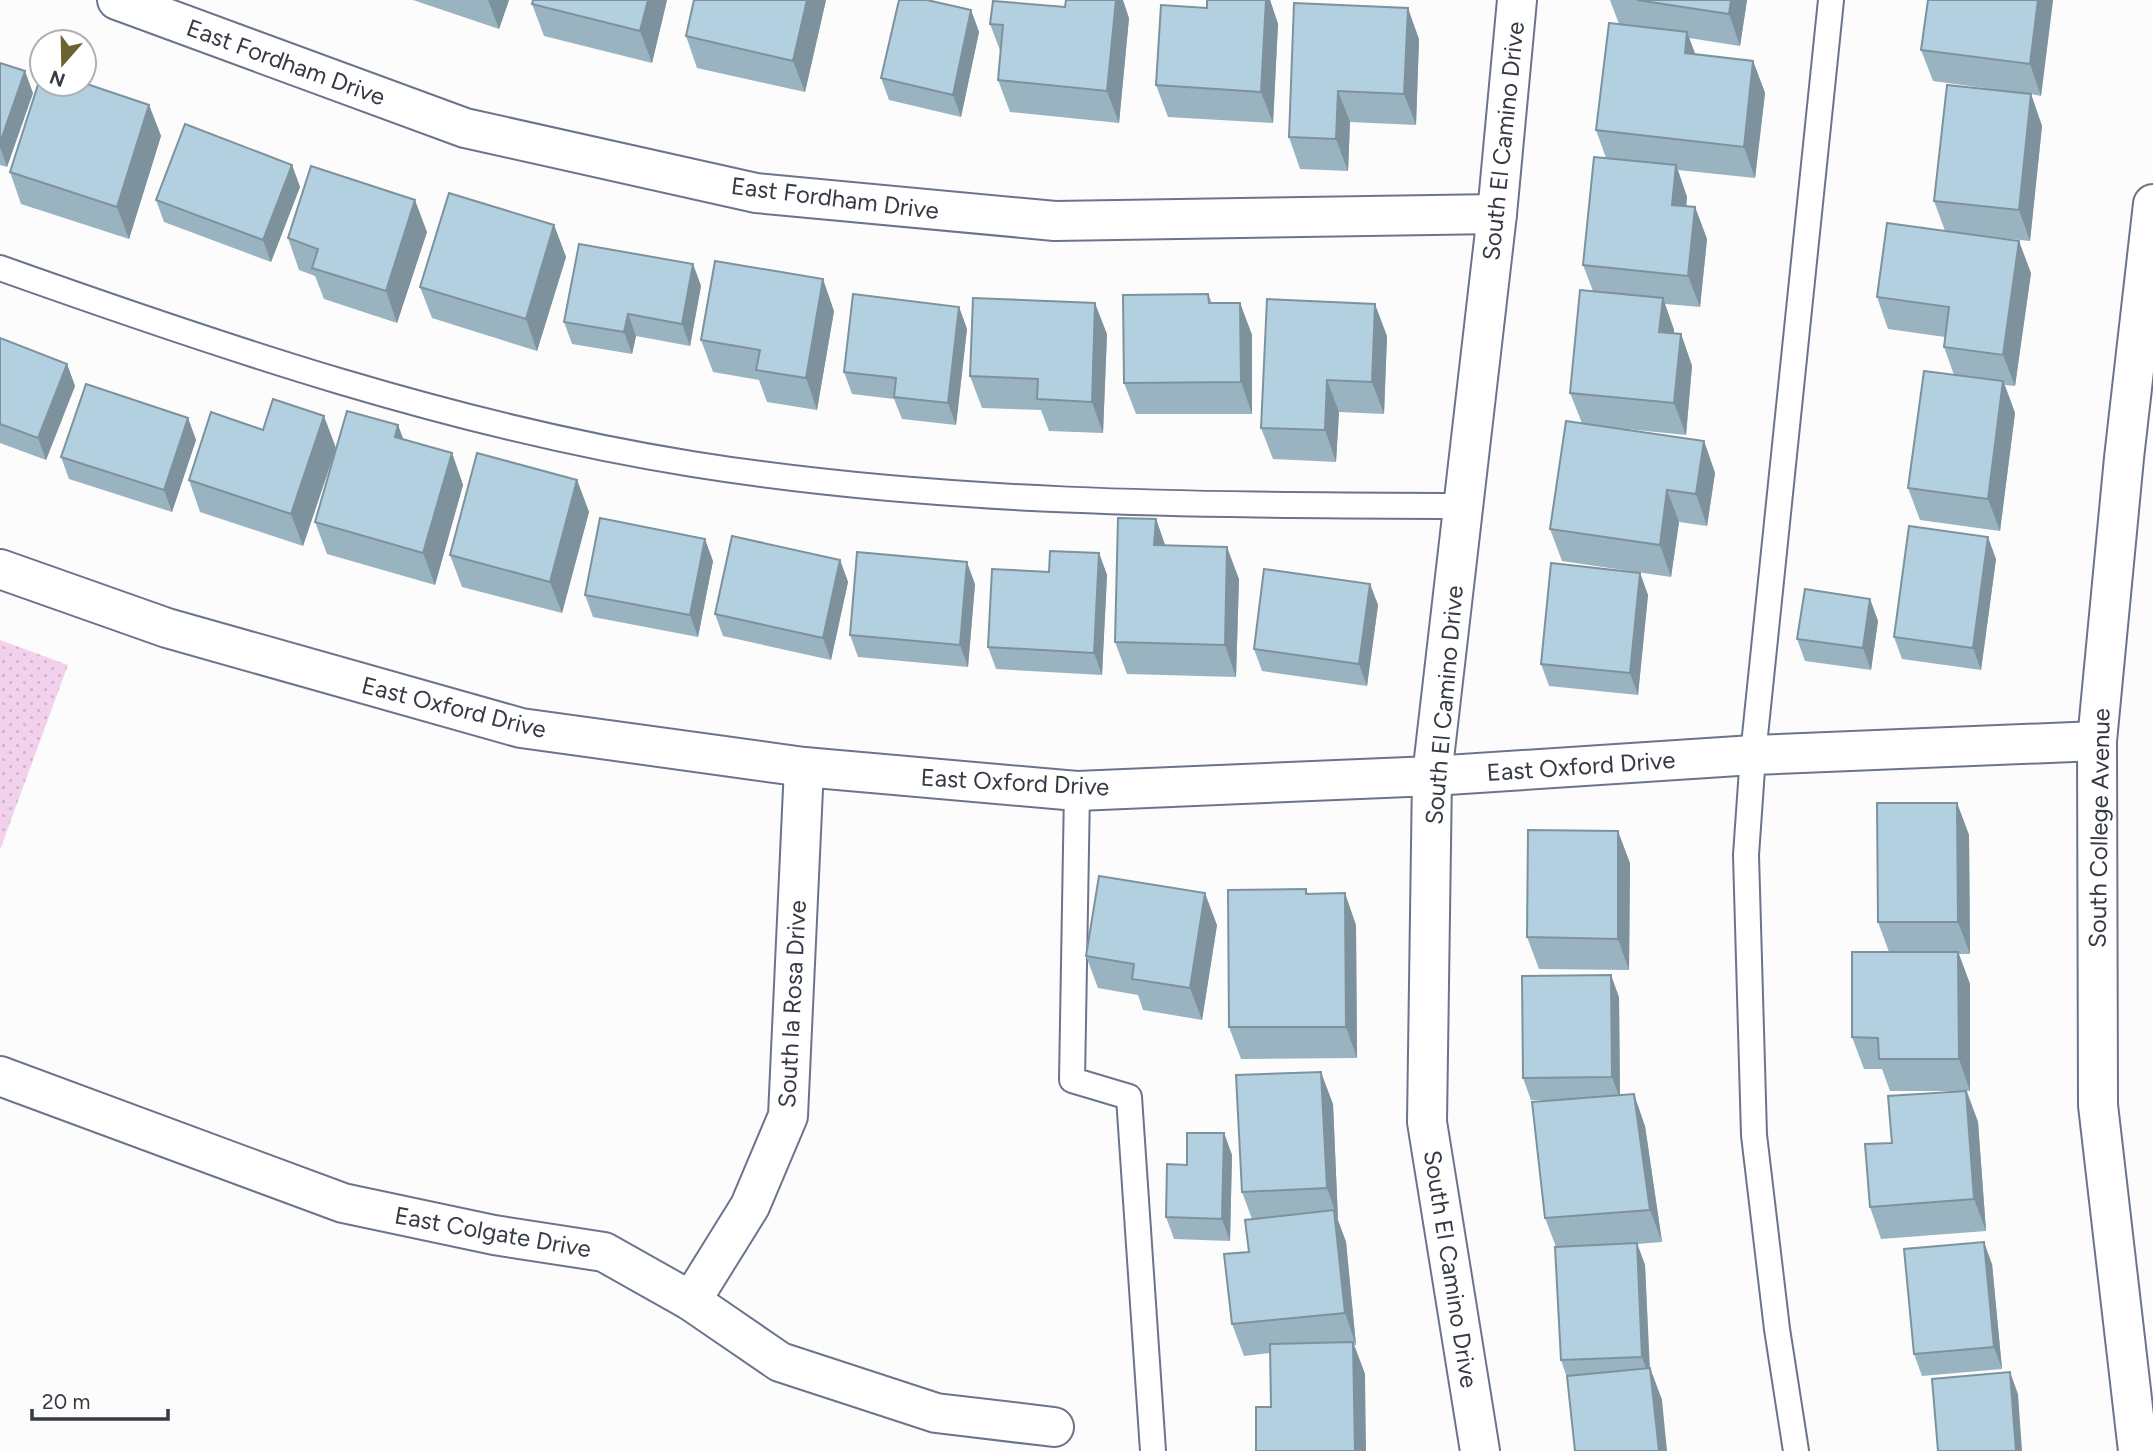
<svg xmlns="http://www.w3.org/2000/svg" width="2153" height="1451" viewBox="0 0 2153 1451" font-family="Figtree,sans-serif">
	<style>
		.park { fill: url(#park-dots) }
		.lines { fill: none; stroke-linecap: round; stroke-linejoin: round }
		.service-casing { stroke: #6a758c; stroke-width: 28 }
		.minor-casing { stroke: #6a758c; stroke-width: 42 }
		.service { stroke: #fff; stroke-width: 24 }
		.minor { stroke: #fff; stroke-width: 38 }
		.wall { fill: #9ab3c1 }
		.shaded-wall { fill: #7d929d }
		.building { fill: #b3d0e0; stroke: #7d929d; stroke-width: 2 }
		.labels { text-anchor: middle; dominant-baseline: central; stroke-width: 5; stroke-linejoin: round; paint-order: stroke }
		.street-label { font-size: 24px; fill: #353a44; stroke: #fff }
	</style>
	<defs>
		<pattern id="park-dots" width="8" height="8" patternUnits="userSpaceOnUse" patternTransform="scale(1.75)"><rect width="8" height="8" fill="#f2d1ec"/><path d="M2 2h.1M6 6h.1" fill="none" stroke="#d0b4cc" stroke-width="1.8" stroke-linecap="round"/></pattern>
	</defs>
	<rect width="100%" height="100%" fill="#fcfcfc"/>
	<!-- park -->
	<polygon class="park" points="0,640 68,665 0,850"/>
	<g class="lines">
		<!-- service casing -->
		<g class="service-casing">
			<g id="service">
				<path d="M0,268C225,348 455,426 692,464C947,505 1206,505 1463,506"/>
				<polyline points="1077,791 1072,1080 1129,1097 1153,1451"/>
				<polyline points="1796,1451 1777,1329 1754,1135 1746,855 1753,755 1831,0"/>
			</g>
		</g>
		<!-- minor casing -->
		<g class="minor-casing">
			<g id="minor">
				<polyline points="117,0 465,128 756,193 1055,221 1497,214"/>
				<polyline points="0,569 167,628 521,728 804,767 1077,791 1432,776 1753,755 2097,741"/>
				<polyline points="0,1076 343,1203 494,1235 604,1252 691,1301 780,1362 936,1413 1054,1427"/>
				<polyline points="691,1301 750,1206 788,1116 804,767"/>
				<polyline points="1480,1451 1427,1122 1432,776 1497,214 1517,0"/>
				<polyline points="2138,1451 2098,1105 2097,741 2124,458 2153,204"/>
			</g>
		</g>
		<!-- service -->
		<use href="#service" class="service"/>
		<!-- minor -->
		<use href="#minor" class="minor"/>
	</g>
	<!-- wall -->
	<g class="wall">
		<polygon points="413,0 509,0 499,29"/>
		<polygon points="667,0 652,63 544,36 532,4"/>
		<polygon points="694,0 826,0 805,92 697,68 686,36"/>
		<polygon points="1207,0 1270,0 1278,24 1273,123 1168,117 1156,85 1207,8"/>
		<polygon points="1610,0 1747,0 1740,46 1689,38 1695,55 1753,61 1765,93 1755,178 1678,170 1687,197 1686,206 1695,207 1707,239 1700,307 1665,304 1674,330 1674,334 1681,334 1692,366 1686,435 1607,427 1704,441 1715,473 1707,526 1679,522 1671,577 1562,561 1550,529 1582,423 1570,393 1593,291 1583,265 1606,158 1596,130 1619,24"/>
		<polygon points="1928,0 2053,0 2041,96 2031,94 2042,126 2030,241 1980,236 2031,273 2015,386 2005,385 2015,413 2000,531 1920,520 1908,488 1954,375 1944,347 1945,337 1888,329 1877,297 1945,231 1934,201 2028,94 1933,81 1921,50"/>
		<polygon points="1294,3 1419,39 1416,125 1350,122 1348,171 1300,169 1289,137"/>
		<polygon points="971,10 979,32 961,117 889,100 881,78"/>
		<polygon points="1129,18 1119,123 1010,112 998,80 1001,53 990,24"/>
		<polygon points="0,63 33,93 7,167 0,165"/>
		<polygon points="149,105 161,136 129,239 21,204 10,172"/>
		<polygon points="292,165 300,187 271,262 164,222 156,200"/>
		<polygon points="554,225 566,257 537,351 432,318 420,287"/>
		<polygon points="427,232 397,323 324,299 315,276 299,270 288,238"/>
		<polygon points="693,264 701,286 690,346 636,336 632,354 572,344 564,322"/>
		<polygon points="1208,294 1212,303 1240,303 1252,335 1252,414 1136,414 1124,383"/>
		<polygon points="959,307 967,329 956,425 902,419 894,399 852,394 844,372"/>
		<polygon points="834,311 817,410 767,402 759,380 713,372 701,340"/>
		<polygon points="1107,334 1103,433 1049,431 1041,410 982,408 970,376"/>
		<polygon points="1387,336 1384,414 1339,412 1336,462 1273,459 1261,428"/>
		<polygon points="0,338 67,364 75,386 46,460 0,443"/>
		<polygon points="188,418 196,440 172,512 69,479 61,457"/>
		<polygon points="398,425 403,439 452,453 463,485 435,585 327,554 315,522"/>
		<polygon points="263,430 336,448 303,546 200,512 189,480"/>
		<polygon points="577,480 589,512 562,613 462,587 450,555"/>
		<polygon points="1156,519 1165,545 1239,579 1236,677 1127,674 1115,642"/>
		<polygon points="1099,553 1107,575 1102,675 996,669 988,647"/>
		<polygon points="1996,559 1981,670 1902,659 1894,637"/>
		<polygon points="840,560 848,582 831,660 723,636 715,614"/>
		<polygon points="713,561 698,637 593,617 585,595"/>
		<polygon points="1640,573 1648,595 1638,695 1549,686 1541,664"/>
		<polygon points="975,584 968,667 858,657 850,635"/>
		<polygon points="1370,584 1378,605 1367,686 1262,671 1254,649"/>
		<polygon points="1870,599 1878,621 1871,670 1805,661 1797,639"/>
		<polygon points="1957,803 1969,835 1970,954 1959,954 1970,984 1970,1091 1967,1091 1978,1122 1986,1231 1881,1239 1870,1207 1892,1143 1957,1091 1890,1091 1882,1069 1864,1069 1852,1037 1889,952 1878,922"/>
		<polygon points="1630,863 1629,970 1539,969 1527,937"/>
		<polygon points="1306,889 1308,894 1356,925 1357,1058 1241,1059 1229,1027"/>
		<polygon points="1217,925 1202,1020 1143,1010 1138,995 1098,988 1086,956"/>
		<polygon points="1619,997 1620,1095 1645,1126 1662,1242 1637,1244 1645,1265 1650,1368 1662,1400 1567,1378 1561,1360 1556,1247 1545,1218 1563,1100 1531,1100 1523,1078"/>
		<polygon points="1333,1104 1338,1220 1346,1242 1356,1345 1354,1345 1365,1374 1271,1407 1270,1353 1244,1356 1232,1324 1249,1252 1252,1219 1242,1192"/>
		<polygon points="1224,1133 1232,1155 1230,1241 1174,1239 1166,1217"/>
		<polygon points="1992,1264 2002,1369 1922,1376 1914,1354"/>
	</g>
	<!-- shaded-wall -->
	<g class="shaded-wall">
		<polygon points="488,0 509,0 499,29"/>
		<polygon points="648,0 667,0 652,63 640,31"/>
		<polygon points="807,0 826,0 805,92 793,61"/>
		<polygon points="1116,0 1123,0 1129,18 1119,123 1107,91"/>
		<polygon points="1266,0 1270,0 1278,24 1273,123 1261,92"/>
		<polygon points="1731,0 1747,0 1740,46 1729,14"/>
		<polygon points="2038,0 2053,0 2041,96 2030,64"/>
		<polygon points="1408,8 1419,39 1416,125 1404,94"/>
		<polygon points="971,10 979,32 961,117 953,95"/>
		<polygon points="1687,32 1699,64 1685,53"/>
		<polygon points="1753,61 1765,93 1755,178 1744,147"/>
		<polygon points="25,71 33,93 7,167 0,147 0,143"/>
		<polygon points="1338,91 1350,122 1348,171 1336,139"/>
		<polygon points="2031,94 2042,126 2030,241 2019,210"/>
		<polygon points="149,105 161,136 129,239 117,207"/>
		<polygon points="292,165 300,187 271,262 263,240"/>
		<polygon points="1676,165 1687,197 1684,237 1672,205"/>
		<polygon points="415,200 427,232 397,323 386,291"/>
		<polygon points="1695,207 1707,239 1700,307 1688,276"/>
		<polygon points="554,225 566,257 537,351 526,319"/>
		<polygon points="2019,241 2031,273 2015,386 2003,355"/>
		<polygon points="693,264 701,286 690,346 682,324"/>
		<polygon points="823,279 834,311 817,410 806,378"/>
		<polygon points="1663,298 1674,330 1671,364 1659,332"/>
		<polygon points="1095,303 1107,334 1103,433 1092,402"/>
		<polygon points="1240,303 1252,335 1252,414 1241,382"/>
		<polygon points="1375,304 1387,336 1384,414 1372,382"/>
		<polygon points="959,307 967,329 956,425 948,403"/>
		<polygon points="628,314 636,336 632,354 624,332"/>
		<polygon points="1681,334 1692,366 1686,435 1674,403"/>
		<polygon points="67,364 75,386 46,460 38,438"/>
		<polygon points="1327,380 1339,412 1336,462 1325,430"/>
		<polygon points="2003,381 2015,413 2000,531 1988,499"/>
		<polygon points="324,416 336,448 303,546 291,514"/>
		<polygon points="188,418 196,440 172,512 164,490"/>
		<polygon points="398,425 410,457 395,437"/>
		<polygon points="1704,441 1715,473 1707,526 1696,494"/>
		<polygon points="452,453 463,485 435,585 423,553"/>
		<polygon points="577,480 589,512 562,613 550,582"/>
		<polygon points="1667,490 1679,522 1671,577 1660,545"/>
		<polygon points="1156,519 1167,551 1154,545"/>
		<polygon points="1988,537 1996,559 1981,670 1973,648"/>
		<polygon points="705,539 713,561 698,637 690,615"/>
		<polygon points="1227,547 1239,579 1236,677 1225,645"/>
		<polygon points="1099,553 1107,575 1102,675 1094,653"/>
		<polygon points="840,560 848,582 831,660 823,638"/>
		<polygon points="967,562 975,584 968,667 960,645"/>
		<polygon points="1640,573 1648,595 1638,695 1630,673"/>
		<polygon points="1370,584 1378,605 1367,686 1359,664"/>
		<polygon points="1870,599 1878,621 1871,670 1863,648"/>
		<polygon points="1957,803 1969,835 1970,954 1958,922"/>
		<polygon points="1618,831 1630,863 1629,970 1618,939"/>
		<polygon points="1205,893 1217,925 1202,1020 1190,988"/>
		<polygon points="1345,893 1356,925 1357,1058 1346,1027"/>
		<polygon points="1958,952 1970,984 1970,1091 1959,1059"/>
		<polygon points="1611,975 1619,997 1620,1099 1612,1077"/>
		<polygon points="1321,1072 1333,1104 1338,1220 1327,1188"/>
		<polygon points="1966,1091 1978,1122 1986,1231 1974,1199"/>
		<polygon points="1634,1094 1645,1126 1662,1242 1650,1210"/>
		<polygon points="1224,1133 1232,1155 1230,1241 1222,1219"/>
		<polygon points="1334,1210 1346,1242 1356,1345 1345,1313"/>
		<polygon points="1984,1242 1992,1264 2002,1369 1994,1347"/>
		<polygon points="1637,1243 1645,1265 1650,1379 1642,1357"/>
		<polygon points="1353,1342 1365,1374 1366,1451 1355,1451"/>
		<polygon points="1650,1368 1662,1400 1667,1451 1659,1451"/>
		<polygon points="2010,1372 2018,1394 2022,1451 2016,1451"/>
	</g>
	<!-- building -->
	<g class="building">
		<polygon points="533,0 648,0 640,31 532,4"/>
		<polygon points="694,0 807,0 793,61 686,36"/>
		<polygon points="899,0 927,0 971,10 953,95 881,78"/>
		<polygon points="1066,0 1116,0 1107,91 998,80 1003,25 990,24 993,1 1065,7"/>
		<polygon points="1207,0 1266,0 1261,92 1156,85 1161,5 1207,8"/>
		<polygon points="1637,0 1731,0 1729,14"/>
		<polygon points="1928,0 2038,0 2030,64 1921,50"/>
		<polygon points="1294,3 1408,8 1404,94 1338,91 1336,139 1289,137"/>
		<polygon points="1609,23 1687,32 1685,53 1753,61 1744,147 1596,130"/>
		<polygon points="0,63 25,71 0,143"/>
		<polygon points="42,72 42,84 84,83 149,105 117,207 10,172"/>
		<polygon points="1947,85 2031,94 2019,210 1934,201"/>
		<polygon points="185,124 292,165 263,240 156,200"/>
		<polygon points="1594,157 1676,165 1672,205 1695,207 1688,276 1583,265"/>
		<polygon points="311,166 415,200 386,291 312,268 318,249 288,238"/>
		<polygon points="449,193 554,225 526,319 420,287"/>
		<polygon points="1887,223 2019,241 2003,355 1944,347 1949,307 1877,297"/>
		<polygon points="579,244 693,264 682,324 628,314 624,332 564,322"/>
		<polygon points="715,261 823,279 806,378 756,370 760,350 701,340"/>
		<polygon points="1580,290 1663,298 1659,332 1681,334 1674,403 1570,393"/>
		<polygon points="853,294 959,307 948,403 894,397 896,378 844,372"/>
		<polygon points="1208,294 1209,303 1240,303 1241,382 1124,383 1123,295"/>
		<polygon points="973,298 1095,303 1092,402 1037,399 1038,379 970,376"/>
		<polygon points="1267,299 1375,304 1372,382 1327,380 1325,430 1261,428"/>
		<polygon points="0,338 67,364 38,438 0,424"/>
		<polygon points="1924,371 2003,381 1988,499 1908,488"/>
		<polygon points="86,384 188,418 164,490 61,457"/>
		<polygon points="273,399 324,416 291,514 189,480 211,412 263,430"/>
		<polygon points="347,411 398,425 395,437 452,453 423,553 315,522"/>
		<polygon points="1566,421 1704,441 1696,494 1667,490 1660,545 1550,529"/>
		<polygon points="477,453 577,480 550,582 450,555"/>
		<polygon points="600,518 705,539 690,615 585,595"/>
		<polygon points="1118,518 1156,519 1154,545 1227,547 1225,645 1115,642"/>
		<polygon points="1909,526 1988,537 1973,648 1894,637"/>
		<polygon points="732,536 840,560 823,638 715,614"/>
		<polygon points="1050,551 1099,553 1094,653 988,647 992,569 1049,572"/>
		<polygon points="857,552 967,562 960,645 850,635"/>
		<polygon points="1551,563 1640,573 1630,673 1541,664"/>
		<polygon points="1264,569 1370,584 1359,664 1254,649"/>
		<polygon points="1805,589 1870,599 1863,648 1797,639"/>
		<polygon points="1877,803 1957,803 1958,922 1878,922"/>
		<polygon points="1528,830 1618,831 1618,939 1527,937"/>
		<polygon points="1099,876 1205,893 1190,988 1132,979 1134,964 1086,956"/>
		<polygon points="1306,889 1306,894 1345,893 1346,1027 1229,1027 1228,890"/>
		<polygon points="1852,952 1958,952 1959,1059 1879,1059 1878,1038 1852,1037"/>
		<polygon points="1611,975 1612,1077 1523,1078 1522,976"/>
		<polygon points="1321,1072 1327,1188 1242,1192 1236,1075"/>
		<polygon points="1966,1091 1974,1199 1870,1207 1865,1144 1892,1143 1888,1096"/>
		<polygon points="1634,1094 1650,1210 1545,1218 1532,1102"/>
		<polygon points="1187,1133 1224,1133 1222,1219 1166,1217 1167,1164 1187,1165"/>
		<polygon points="1334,1210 1345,1313 1232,1324 1224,1254 1249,1252 1245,1220"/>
		<polygon points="1984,1242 1994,1347 1914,1354 1904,1249"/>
		<polygon points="1637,1243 1642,1357 1561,1360 1555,1247"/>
		<polygon points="1353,1342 1355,1451 1256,1451 1256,1407 1271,1407 1270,1344"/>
		<polygon points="1650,1368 1659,1451 1575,1451 1567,1376"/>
		<polygon points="2010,1372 2016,1451 1938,1451 1932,1379"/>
	</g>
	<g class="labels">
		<!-- street labels -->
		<g class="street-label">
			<text transform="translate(286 62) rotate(20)">East Fordham Drive</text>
			<text transform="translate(1503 141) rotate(-84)">South El Camino Drive</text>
			<text transform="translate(835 198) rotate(7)">East Fordham Drive</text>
			<text transform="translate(1444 705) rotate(-85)">South El Camino Drive</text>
			<text transform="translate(454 707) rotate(14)">East Oxford Drive</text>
			<text transform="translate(1581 766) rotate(-4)">East Oxford Drive</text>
			<text transform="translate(1015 782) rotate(3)">East Oxford Drive</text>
			<text transform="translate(2099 828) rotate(-89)">South College Avenue</text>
			<text transform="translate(792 1004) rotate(-87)">South la Rosa Drive</text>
			<text transform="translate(493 1232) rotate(10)">East Colgate Drive</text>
			<text transform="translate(1451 1269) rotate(81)">South El Camino Drive</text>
		</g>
	</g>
	<!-- north arrow -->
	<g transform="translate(63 63) rotate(200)"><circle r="33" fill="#ffffff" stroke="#aeb0b4" stroke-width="2"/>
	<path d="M0-5L12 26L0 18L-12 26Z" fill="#6c6330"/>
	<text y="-10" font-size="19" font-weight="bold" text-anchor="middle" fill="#353a44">N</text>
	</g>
	<!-- scale -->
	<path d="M32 1409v10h136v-10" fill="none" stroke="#353a44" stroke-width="3.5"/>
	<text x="42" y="1409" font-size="21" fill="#353a44" stroke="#ffffff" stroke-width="5" paint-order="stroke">20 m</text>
</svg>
